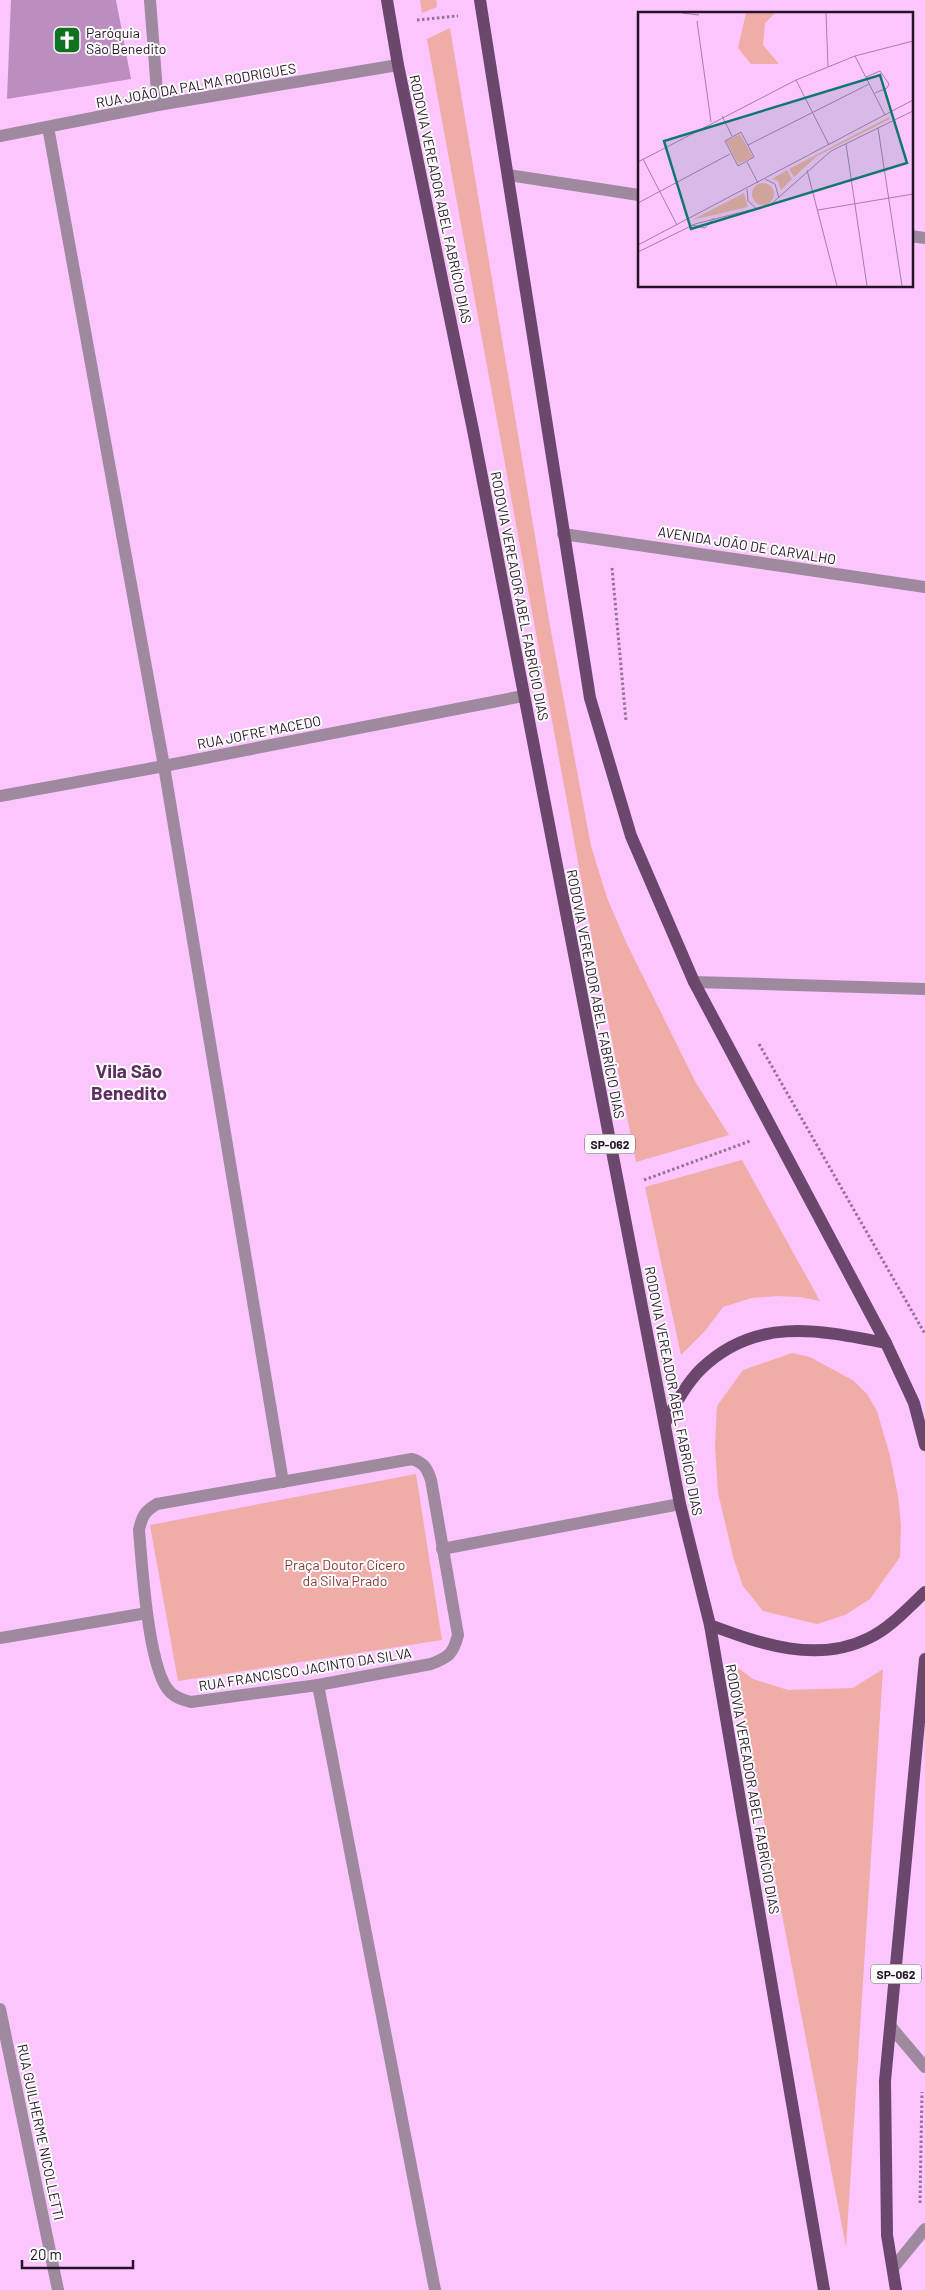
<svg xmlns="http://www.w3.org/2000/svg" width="925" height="2290" viewBox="0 0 925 2290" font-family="Barlow,sans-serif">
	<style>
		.green { fill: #f0aca6 }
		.building { fill: #bc8dbf }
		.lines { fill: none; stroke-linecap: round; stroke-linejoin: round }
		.path { stroke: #987199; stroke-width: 3; stroke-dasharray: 2.5 2.5; stroke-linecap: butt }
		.minor { stroke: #9e899f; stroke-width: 12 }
		.major { stroke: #6b466d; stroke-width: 12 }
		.labels { text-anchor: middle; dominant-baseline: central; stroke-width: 4; stroke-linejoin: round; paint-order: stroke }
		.shield { fill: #fbfbfb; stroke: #675967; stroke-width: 1 }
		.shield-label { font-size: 12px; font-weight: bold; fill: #271328 }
		.poi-label { font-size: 14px; fill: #271328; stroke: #fbfbfb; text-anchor: start }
		.street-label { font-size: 14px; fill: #271328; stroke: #fbfbfb }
		.park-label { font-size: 14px; fill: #8e3734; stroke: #fbfbfb }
		.district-label { font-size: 19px; font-weight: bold; fill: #5b2e5f; stroke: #fbfbfb }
		.inset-road { fill: none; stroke: #a77ea8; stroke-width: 1 }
		.view { fill: #0f766e; fill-opacity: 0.15; stroke: #0f766e; stroke-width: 2.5 }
		.inset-edge { fill: none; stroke: #271328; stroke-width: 2.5 }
	</style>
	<rect width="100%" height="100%" fill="#fcc5fe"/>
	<!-- green -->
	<g class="green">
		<polygon points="420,0 436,0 437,7 422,13"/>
		<polygon points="450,28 550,626 591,846 607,898 626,942 696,1083 729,1135 636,1162 594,949 427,39"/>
		<polygon points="742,1160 820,1301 800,1297 777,1296 752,1298 723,1307 705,1331 681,1355 645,1187"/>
		<polygon points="792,1353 810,1357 854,1381 867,1394 877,1411 890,1456 898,1496 901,1525 900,1557 870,1599 845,1615 817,1624 763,1611 743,1586 734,1560 718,1493 715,1445 717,1406 743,1370"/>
		<polygon points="416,1474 442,1640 178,1681 150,1525"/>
		<polygon points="734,1665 753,1679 788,1690 853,1688 883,1669 846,2247"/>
	</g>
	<!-- building -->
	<polygon class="building" points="11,0 116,0 131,79 7,99"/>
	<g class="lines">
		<!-- path -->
		<g class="path">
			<polyline points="417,20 458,16"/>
			<polyline points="612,568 626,721"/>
			<polyline points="759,1044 925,1334"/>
			<polyline points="644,1180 750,1141"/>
			<polyline points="920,2203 922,2092"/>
		</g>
		<!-- minor -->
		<g class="minor">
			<polyline points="150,0 158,105"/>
			<polyline points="48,127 164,766 283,1482"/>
			<polyline points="0,136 158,105 398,65"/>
			<polyline points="508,175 639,195"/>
			<polyline points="911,236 925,238"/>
			<polyline points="563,534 925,587"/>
			<polyline points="0,796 164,766 523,696"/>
			<polyline points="694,982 925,989"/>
			<path d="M412,1459C424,1463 427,1468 431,1480L458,1635C453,1654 449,1657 431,1664L318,1685L191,1702C183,1700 176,1698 170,1692C148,1670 142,1564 139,1530C142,1516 145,1511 157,1504Z"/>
			<polyline points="442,1549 680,1504"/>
			<polyline points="0,1638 147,1613"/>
			<polyline points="318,1685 435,2290"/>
			<polyline points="0,2009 58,2290"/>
			<polyline points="891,2027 925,2067"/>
			<polyline points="893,2268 925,2229"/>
		</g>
		<!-- major -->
		<g class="major">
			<polyline points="387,0 398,65 473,430 680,1504 710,1625 824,2290"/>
			<polyline points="480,0 590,698 631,836 694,982 886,1343 914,1403 925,1445"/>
			<path d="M665,1423C675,1405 686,1384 701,1369C756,1316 819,1330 886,1343"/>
			<path d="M710,1625C761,1644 817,1664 869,1638C890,1628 908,1608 925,1592"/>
			<polyline points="896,2290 887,2235 885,2081 925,1659"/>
		</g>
	</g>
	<!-- icons -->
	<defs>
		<g id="church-square" transform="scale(1.4375)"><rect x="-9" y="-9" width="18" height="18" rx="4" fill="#107120" stroke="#fbfbfb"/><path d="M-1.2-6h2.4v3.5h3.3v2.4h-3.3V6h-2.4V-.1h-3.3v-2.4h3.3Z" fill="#fff"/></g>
	</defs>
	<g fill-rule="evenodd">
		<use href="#church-square" x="67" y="40"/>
	</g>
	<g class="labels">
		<!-- shield labels -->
		<g class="shield">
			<rect x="585" y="1134.5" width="50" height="19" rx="4"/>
			<rect x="871" y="1964.5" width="50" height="19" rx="4"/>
		</g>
		<g class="shield-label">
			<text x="610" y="1144">SP-062</text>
			<text x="896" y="1974">SP-062</text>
		</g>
		<!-- poi labels -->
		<g class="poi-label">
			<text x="86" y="32">Paróquia<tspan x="86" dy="16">São Benedito</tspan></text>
		</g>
		<!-- street labels -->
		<g class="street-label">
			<text transform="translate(196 85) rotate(-10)">RUA JOÃO DA PALMA RODRIGUES</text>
			<text transform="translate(441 199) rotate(78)">RODOVIA VEREADOR ABEL FABRÍCIO DIAS</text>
			<text transform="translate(747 545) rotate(9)">AVENIDA JOÃO DE CARVALHO</text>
			<text transform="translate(520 596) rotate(79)">RODOVIA VEREADOR ABEL FABRÍCIO DIAS</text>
			<text transform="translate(259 732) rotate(-11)">RUA JOFRE MACEDO</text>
			<text transform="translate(596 994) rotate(79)">RODOVIA VEREADOR ABEL FABRÍCIO DIAS</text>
			<text transform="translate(674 1391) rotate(79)">RODOVIA VEREADOR ABEL FABRÍCIO DIAS</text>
			<text transform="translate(305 1669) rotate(-9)">RUA FRANCISCO JACINTO DA SILVA</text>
			<text transform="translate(753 1789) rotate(80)">RODOVIA VEREADOR ABEL FABRÍCIO DIAS</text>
			<text transform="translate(41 2132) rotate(78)">RUA GUILHERME NICOLLETTI</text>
		</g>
		<!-- park labels -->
		<g class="park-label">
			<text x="345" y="1564">Praça Doutor Cícero<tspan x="345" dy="16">da Silva Prado</tspan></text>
		</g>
		<!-- district labels -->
		<g class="district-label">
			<text x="129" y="1070">Vila São<tspan x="129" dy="22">Benedito</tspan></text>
		</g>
	</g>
	<!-- overview -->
	<g transform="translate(638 12)">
		<rect width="275" height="275" fill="#fcc5fe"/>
		<path d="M108,1H137L127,11L125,33L141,52H113L100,36ZM251,105L252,107L179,144L156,165L151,157ZM102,122L115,145L100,152L88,129ZM149,158L154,167L143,178L140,169L134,167ZM114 182a11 11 0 1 1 22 0a11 11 0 1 1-22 0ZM106,181L110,195L54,208Z" fill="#f0aca6"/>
		<path class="inset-road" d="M44,1L61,3M188,1L190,55M59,9L73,110M217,44L247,103M228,65L242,59L251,72L249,76L237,81M158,68L191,133M84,104L94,124M240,116L264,274M103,120L116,145L100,154L87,129ZM208,132L229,274M110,133L231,72M5,147L39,213M0,150L158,68L217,44L275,29M109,150L120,171M169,158L199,274M127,167L137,172L141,186M109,177L110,189L119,197M0,191L92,142M180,198L275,182M54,213L67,216L76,206M0,233L275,88M0,240L57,212L132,193L193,139L275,99"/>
		<path class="view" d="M242,63L269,151L53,217L26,129Z"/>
		<rect width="275" height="275" class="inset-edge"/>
	</g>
	<!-- scale -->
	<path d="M22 2260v8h111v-8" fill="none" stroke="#271328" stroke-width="2.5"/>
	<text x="30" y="2260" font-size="15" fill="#271328" stroke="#fbfbfb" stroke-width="4" paint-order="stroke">20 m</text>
</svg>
